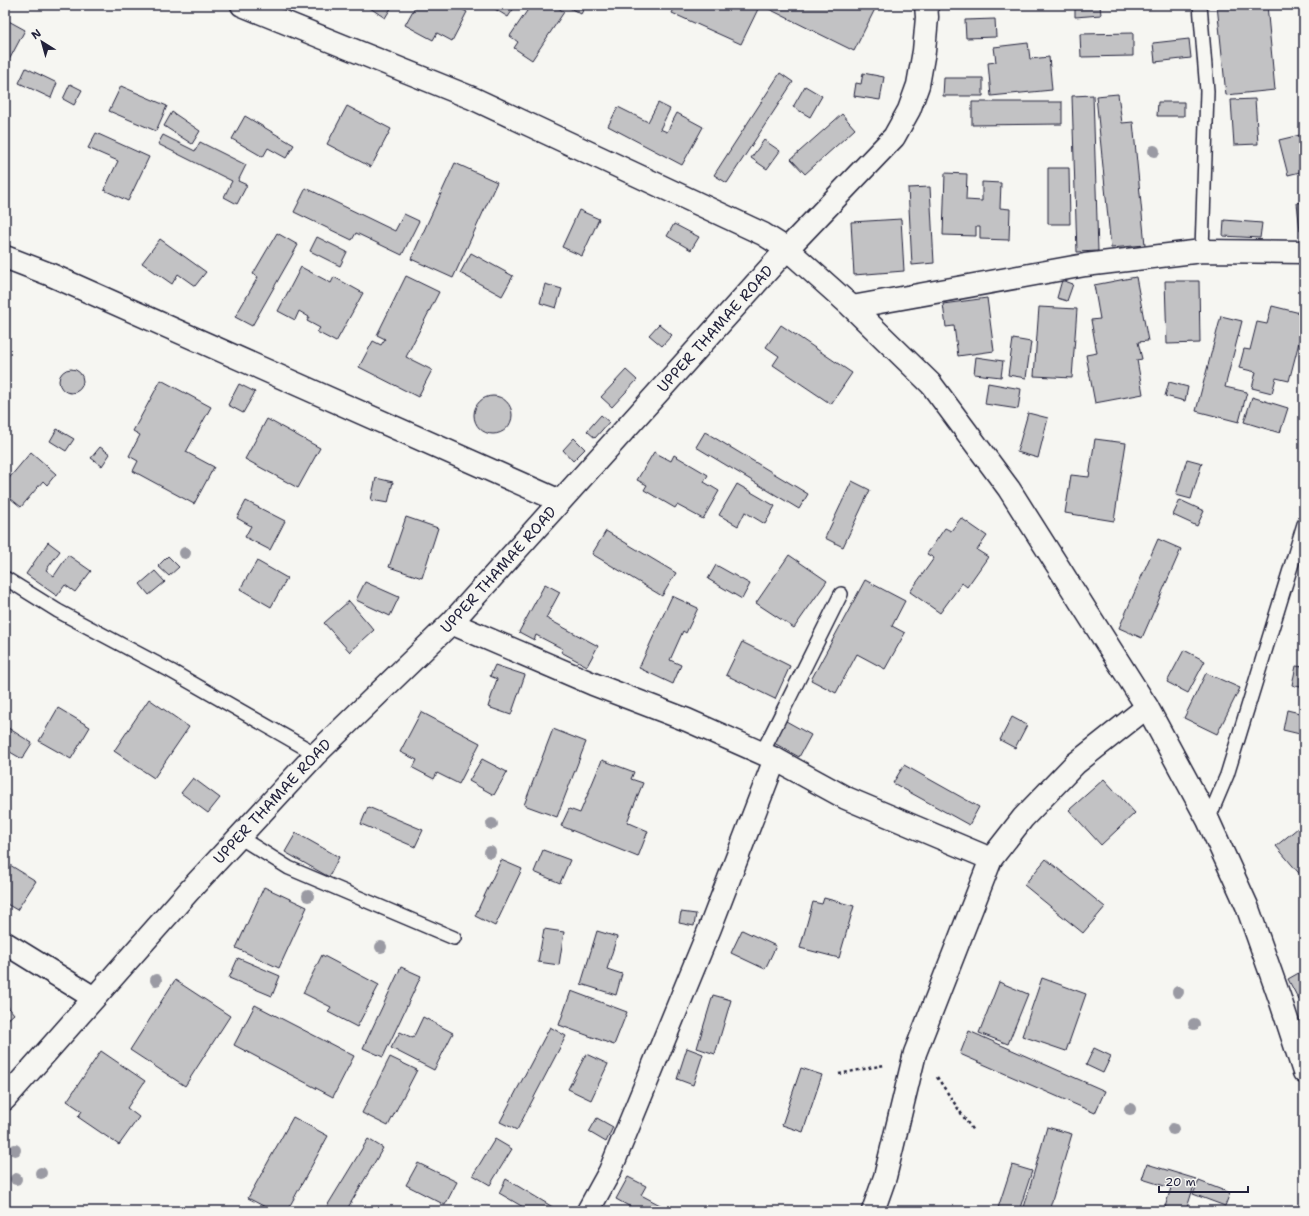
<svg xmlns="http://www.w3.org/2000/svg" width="1309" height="1216" viewBox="0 0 1309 1216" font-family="'Shantell Sans',sans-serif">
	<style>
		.building { fill: #c2c2c4; stroke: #22223b }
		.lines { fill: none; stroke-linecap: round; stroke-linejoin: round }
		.service-casing { stroke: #22223b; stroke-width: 16 }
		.minor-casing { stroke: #22223b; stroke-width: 25 }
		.tertiary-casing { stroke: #22223b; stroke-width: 25 }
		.path { stroke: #22223b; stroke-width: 2.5; stroke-dasharray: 3 3; stroke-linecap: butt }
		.service { stroke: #f6f6f2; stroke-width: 13 }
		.minor { stroke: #f6f6f2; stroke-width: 22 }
		.tertiary { stroke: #f6f6f2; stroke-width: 22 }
		.tree { fill: #9a9aa3 }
		.labels { text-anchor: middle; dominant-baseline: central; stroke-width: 3; stroke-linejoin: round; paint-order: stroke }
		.street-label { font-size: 15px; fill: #22223b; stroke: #f6f6f2 }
	</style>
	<rect width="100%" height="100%" fill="#f6f6f2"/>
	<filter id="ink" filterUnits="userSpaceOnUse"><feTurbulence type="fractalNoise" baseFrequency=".025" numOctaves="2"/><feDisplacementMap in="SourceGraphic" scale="8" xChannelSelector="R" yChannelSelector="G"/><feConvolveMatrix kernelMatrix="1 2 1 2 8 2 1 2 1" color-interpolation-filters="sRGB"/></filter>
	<g filter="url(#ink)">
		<!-- building -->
		<g class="building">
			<polygon points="354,5 363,5 361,9"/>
			<polygon points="368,5 393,5 385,18 367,6"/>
			<polygon points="416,5 454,5 467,12 452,41 437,33 433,40 405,25"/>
			<polygon points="497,5 516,5 508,17 495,9"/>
			<polygon points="531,5 554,5 564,12 532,60 514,48 518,42 510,36"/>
			<polygon points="567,5 586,5 581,14 566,6"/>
			<polygon points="676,5 755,5 759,7 741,44 672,13"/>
			<polygon points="761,5 877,5 854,51"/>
			<polygon points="1075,5 1100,5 1101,15 1075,17"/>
			<polygon points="1217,5 1267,5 1275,90 1226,95"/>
			<polygon points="5,19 25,30 8,62 5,60"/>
			<polygon points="995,19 996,37 966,38 965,20"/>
			<polygon points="1133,33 1133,56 1081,57 1080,34"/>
			<polygon points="1189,39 1191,58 1155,62 1153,43"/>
			<polygon points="1028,43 1030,59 1049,57 1052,90 991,96 988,63 996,62 994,47"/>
			<polygon points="26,68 57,83 51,98 19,83"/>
			<polygon points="780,73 793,82 727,183 714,175"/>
			<polygon points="863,73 884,77 880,100 854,96 856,83 861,84"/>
			<polygon points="944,78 983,78 983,96 943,96"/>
			<polygon points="70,84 82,90 74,105 63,99"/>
			<polygon points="121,86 167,106 156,131 109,111"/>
			<polygon points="805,86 822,96 810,117 793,107"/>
			<polygon points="1118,94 1122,123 1133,122 1145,245 1111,248 1096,96"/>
			<polygon points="1093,95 1098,251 1077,252 1072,96"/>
			<polygon points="1255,99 1258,144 1234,145 1231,100"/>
			<polygon points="972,102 1062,102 1062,124 972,125"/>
			<polygon points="1158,102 1184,102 1184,116 1157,116"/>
			<polygon points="658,103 670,109 660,129 667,132 677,113 703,127 682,165 608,126 618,107 648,122"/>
			<polygon points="347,106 391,129 371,167 327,144"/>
			<polygon points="172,112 200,131 192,144 164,126"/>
			<polygon points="842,114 855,129 805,174 791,159"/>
			<polygon points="245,116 294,145 286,158 268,148 263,157 232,139"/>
			<polygon points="96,133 149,157 128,201 104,190 118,161 88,148"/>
			<polygon points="1304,134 1304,171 1288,175 1279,140"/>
			<polygon points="163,135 195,151 200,142 246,165 238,181 247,185 237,204 224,197 232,181 158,144"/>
			<polygon points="764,140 780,151 767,169 751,158"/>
			<polygon points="455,163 497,182 453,278 411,259"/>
			<polygon points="1048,168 1069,168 1070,224 1048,224"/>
			<polygon points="945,173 967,174 966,200 982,201 982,182 1001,183 1000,208 1010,209 1009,240 980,239 980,227 976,227 976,236 943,235"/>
			<polygon points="930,187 934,263 912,265 908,188"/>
			<polygon points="306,188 395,231 404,214 419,221 402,255 356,233 352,240 294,212"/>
			<polygon points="1304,202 1304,231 1300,231 1297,203"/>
			<polygon points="579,210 599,219 582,256 562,247"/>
			<polygon points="901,219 904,271 854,275 851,222"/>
			<polygon points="1224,220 1262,223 1260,238 1223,236"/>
			<polygon points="674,224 699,237 691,250 667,236"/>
			<polygon points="277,233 298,245 252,326 235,317 258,277 253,274"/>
			<polygon points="317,237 347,252 340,266 310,251"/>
			<polygon points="160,239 206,272 195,286 178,274 172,284 142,263"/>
			<polygon points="471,253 513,276 502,296 460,273"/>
			<polygon points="301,267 331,283 334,277 363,293 336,342 317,332 320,328 307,321 309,317 299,311 295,320 278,311"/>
			<polygon points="406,276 439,292 406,357 432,370 418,397 359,367 373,341 381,345 385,339 377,335"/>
			<polygon points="1136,277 1148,341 1138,342 1142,359 1137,360 1143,394 1095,403 1086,355 1097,353 1091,320 1100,319 1094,285"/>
			<polygon points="1062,280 1073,284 1067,301 1057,298"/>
			<polygon points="1165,281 1199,281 1200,343 1167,344"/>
			<polygon points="545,284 562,289 556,308 540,303"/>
			<polygon points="987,298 994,351 958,356 954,326 946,327 943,304"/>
			<polygon points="1272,306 1304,314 1304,323 1289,381 1276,378 1272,393 1252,388 1256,372 1239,368 1244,349 1250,350 1257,322 1267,324"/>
			<polygon points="1039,307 1077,309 1072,378 1034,376"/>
			<polygon points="1221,316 1242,321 1225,387 1247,392 1239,422 1196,411"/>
			<polygon points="659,324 672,335 662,346 649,335"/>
			<polygon points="781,325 852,373 831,404 773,365 779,356 766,347"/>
			<polygon points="1013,339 1031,342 1026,378 1008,375"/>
			<polygon points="976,357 1003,361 1001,377 974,374"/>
			<circle cx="71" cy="381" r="12"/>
			<polygon points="626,370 637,380 612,407 601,397"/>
			<polygon points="161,380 211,407 186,452 214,467 194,504 133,471 138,461 129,456 140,435 133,431"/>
			<polygon points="1169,382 1188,387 1185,401 1165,396"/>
			<polygon points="988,383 1021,389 1018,409 985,404"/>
			<polygon points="239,384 255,392 243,413 228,405"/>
			<circle cx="493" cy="415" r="19"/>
			<polygon points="1252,397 1288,408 1280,433 1244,422"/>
			<polygon points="1028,413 1048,418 1038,458 1017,452"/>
			<polygon points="601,415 609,422 595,438 587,431"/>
			<polygon points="267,419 320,448 298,488 245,459"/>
			<polygon points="57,429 74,439 66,451 50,441"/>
			<polygon points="705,432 808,494 799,509 696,447"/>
			<polygon points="574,438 585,449 573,461 563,450"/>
			<polygon points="1095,439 1126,443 1114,521 1065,513 1071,475 1089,477"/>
			<polygon points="100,447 110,454 102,466 91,458"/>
			<polygon points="31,452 56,474 47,485 43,481 21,507 5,494 5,483"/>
			<polygon points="654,452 671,461 674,455 708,475 704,482 719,491 703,519 677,505 675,508 644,490 647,485 637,480"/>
			<polygon points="1187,459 1202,463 1191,499 1176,495"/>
			<polygon points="376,478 393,482 388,503 371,500"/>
			<polygon points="852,481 870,490 843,547 825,538"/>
			<polygon points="737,484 775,506 765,524 745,512 738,526 719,515"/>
			<polygon points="1180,500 1204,511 1197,526 1173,515"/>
			<polygon points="246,501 285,521 270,550 245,537 251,526 237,518"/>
			<polygon points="406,517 438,528 422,578 389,567"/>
			<polygon points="961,518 987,536 977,550 988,557 967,587 962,583 940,613 910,592 934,558 927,554 945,528 951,531"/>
			<polygon points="606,531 676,573 662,596 592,554"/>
			<polygon points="1158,539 1181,549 1142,638 1119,628"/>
			<polygon points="48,542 60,551 46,570 54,576 68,555 91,571 75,592 65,585 57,596 26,574"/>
			<polygon points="789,555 827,581 794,628 756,603"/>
			<polygon points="168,556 179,567 169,576 158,566"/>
			<polygon points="257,561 287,578 271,607 240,589"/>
			<polygon points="716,565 750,584 742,599 708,579"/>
			<polygon points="155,571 165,582 149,595 140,584"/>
			<polygon points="865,580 905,601 892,626 905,633 885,669 857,654 836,693 811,680"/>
			<polygon points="365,582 399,597 390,616 356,600"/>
			<polygon points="545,584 560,592 546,618 598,646 587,666 561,652 563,649 536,635 534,640 519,632"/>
			<polygon points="672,596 698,608 686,633 683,631 670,660 681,665 673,684 639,668"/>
			<polygon points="349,601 374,630 350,652 324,623"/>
			<polygon points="742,642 790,666 775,699 726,675"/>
			<polygon points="1184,650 1205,661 1188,693 1167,682"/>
			<polygon points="495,665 525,675 511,715 488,707 497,679 490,676"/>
			<polygon points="1296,666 1304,667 1304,688 1292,685"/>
			<polygon points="1206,673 1240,688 1217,734 1184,718"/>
			<polygon points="149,699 189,727 154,778 114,751"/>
			<polygon points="58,708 90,727 71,759 39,741"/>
			<polygon points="1287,710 1304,714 1304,735 1283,730"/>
			<polygon points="421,712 480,743 459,784 437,773 434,779 413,768 417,760 400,752"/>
			<polygon points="1012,717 1027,725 1015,748 1000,740"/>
			<polygon points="786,721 811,735 799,757 774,743"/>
			<polygon points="5,726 32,743 22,759 5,749"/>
			<polygon points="553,729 586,742 557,817 524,805"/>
			<polygon points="482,759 507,772 494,795 469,781"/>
			<polygon points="602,760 634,772 631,779 643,783 627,822 648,831 638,857 561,826 569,809 580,813"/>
			<polygon points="904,765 979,807 969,825 893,783"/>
			<polygon points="193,778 220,798 208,813 181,793"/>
			<polygon points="1104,779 1135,813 1101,845 1069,810"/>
			<polygon points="368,807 423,830 415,847 361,824"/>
			<polygon points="1304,823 1304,878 1303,878 1276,846"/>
			<polygon points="296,833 339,857 329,877 285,852"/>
			<polygon points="543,850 570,860 560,883 534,872"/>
			<polygon points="1046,859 1105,907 1083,933 1024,885"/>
			<polygon points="501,860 522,869 495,926 475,916"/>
			<polygon points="5,862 36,881 17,910 5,903"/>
			<polygon points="264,887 307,907 279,968 236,948"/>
			<polygon points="824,898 854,906 839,958 800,948 813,902 822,904"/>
			<polygon points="681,912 696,914 694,926 679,923"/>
			<polygon points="544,929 564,932 559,965 538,962"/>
			<polygon points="742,930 776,946 765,969 731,953"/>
			<polygon points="597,931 617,937 607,969 622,974 616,995 581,984"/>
			<polygon points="322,955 379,985 357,1027 328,1012 331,1007 303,993"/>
			<polygon points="238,958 280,976 272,996 229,978"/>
			<polygon points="401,967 421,976 383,1057 363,1048"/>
			<polygon points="1304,970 1304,997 1299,1000 1288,979"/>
			<polygon points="1042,978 1086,994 1066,1051 1022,1036"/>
			<polygon points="175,980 230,1016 185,1086 130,1050"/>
			<polygon points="999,982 1028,994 1008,1044 979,1033"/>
			<polygon points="571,991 627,1012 614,1045 559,1025"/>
			<polygon points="713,995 731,1000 715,1054 697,1048"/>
			<polygon points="5,1003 14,1014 5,1022"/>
			<polygon points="255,1005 354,1056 333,1097 234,1045"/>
			<polygon points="423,1017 453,1033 434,1070 391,1048 400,1032 413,1038"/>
			<polygon points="550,1027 566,1036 517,1130 500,1122"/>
			<polygon points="969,1031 1105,1091 1095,1113 960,1054"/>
			<polygon points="687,1048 703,1054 693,1085 677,1079"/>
			<polygon points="1094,1048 1111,1056 1103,1073 1086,1065"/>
			<polygon points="101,1051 145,1081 127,1108 139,1117 119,1145 78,1117 82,1111 67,1101"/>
			<polygon points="586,1054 608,1064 591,1100 568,1089"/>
			<polygon points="390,1057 417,1070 388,1126 362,1113"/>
			<polygon points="801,1068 822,1075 803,1132 782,1125"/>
			<polygon points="293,1117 328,1136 287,1211 273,1211 248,1198"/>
			<polygon points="597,1118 613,1127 606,1142 589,1132"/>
			<polygon points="1047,1127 1072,1134 1049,1211 1023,1211"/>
			<polygon points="368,1139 383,1148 346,1211 324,1211"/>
			<polygon points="495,1139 512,1149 490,1185 473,1175"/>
			<polygon points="418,1163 457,1182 445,1205 406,1185"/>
			<polygon points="1147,1164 1196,1179 1186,1211 1178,1211 1165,1207 1171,1188 1142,1179"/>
			<polygon points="1012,1165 1032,1171 1019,1211 997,1211"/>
			<polygon points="628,1177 646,1186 641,1195 662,1206 660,1211 638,1211 616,1199"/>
			<polygon points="506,1179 556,1209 555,1211 530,1211 499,1193"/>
			<polygon points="1199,1181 1230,1193 1225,1206 1193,1194"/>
		</g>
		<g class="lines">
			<!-- service casing -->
			<g class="service-casing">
				<g id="service">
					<polyline points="1200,5 1207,91 1202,251"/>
					<polyline points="5,578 58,611 171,671 316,754"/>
					<polyline points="762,753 841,594"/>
					<polyline points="1208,820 1227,775 1304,524"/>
					<polyline points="239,837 289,868 454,938"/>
				</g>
			</g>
			<!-- minor casing -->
			<g class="minor-casing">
				<g id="minor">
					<polyline points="242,5 472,98 763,234 787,249 852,307 931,384 1009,489 1147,707 1208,820 1247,906 1280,999 1304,1072"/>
					<polyline points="5,257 49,274 560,501"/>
					<polyline points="852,307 1085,265 1202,251 1304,252"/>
					<polyline points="451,623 593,684 687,720 775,759 846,798 991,859"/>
					<polyline points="5,943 94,998"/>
					<polyline points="588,1211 610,1171 710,928 775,759"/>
					<polyline points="873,1211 885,1177 915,1053 991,859 1023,818 1075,764 1147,707"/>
				</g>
			</g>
			<!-- tertiary casing -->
			<g class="tertiary-casing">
				<g id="tertiary">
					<path id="s1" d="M5,1099L189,891L316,754L451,623L787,249L894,137L909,110L918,85L924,51L927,17L926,5"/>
				</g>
			</g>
			<!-- path -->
			<g class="path">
				<polyline points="839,1074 884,1065"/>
				<polyline points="937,1077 973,1131"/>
			</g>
			<!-- service -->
			<use href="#service" class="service"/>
			<!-- minor -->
			<use href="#minor" class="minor"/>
			<!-- tertiary -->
			<use href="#tertiary" class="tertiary"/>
		</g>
		<!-- trees -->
		<g class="tree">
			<circle cx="1154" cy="151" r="6"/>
			<circle cx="185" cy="553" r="6"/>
			<circle cx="492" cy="824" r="6"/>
			<circle cx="490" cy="852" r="6"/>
			<circle cx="308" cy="896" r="6"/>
			<circle cx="381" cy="947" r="6"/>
			<circle cx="156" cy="980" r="6"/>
			<circle cx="1178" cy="992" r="6"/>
			<circle cx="1194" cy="1024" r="6"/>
			<circle cx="1130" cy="1109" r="6"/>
			<circle cx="1173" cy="1129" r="6"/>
			<circle cx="15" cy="1150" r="6"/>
			<circle cx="41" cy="1173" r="6"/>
			<circle cx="16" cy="1179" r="6"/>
		</g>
	</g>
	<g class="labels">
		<!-- street labels -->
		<g class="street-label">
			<text stroke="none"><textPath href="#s1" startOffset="1048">UPPER THAMAE ROAD</textPath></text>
			<text stroke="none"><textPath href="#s1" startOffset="724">UPPER THAMAE ROAD</textPath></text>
			<text stroke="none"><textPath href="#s1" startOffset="400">UPPER THAMAE ROAD</textPath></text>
		</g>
	</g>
	<!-- margin -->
	<rect width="1309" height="1216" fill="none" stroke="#f6f6f2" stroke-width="20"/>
	<rect x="10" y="10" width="1289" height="1196" fill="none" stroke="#22223b" stroke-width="1.5" filter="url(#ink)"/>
	<!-- north arrow -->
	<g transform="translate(42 42) rotate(323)" stroke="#f6f6f2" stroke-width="3" paint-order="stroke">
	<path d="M0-3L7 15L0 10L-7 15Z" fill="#22223b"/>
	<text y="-6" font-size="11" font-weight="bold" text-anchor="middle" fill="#22223b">N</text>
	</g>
	<!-- scale -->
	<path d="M1159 1186v6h89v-6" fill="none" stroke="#22223b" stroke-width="2"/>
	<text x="1165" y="1186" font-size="12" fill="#22223b" stroke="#f6f6f2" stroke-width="3" paint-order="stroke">20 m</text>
</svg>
